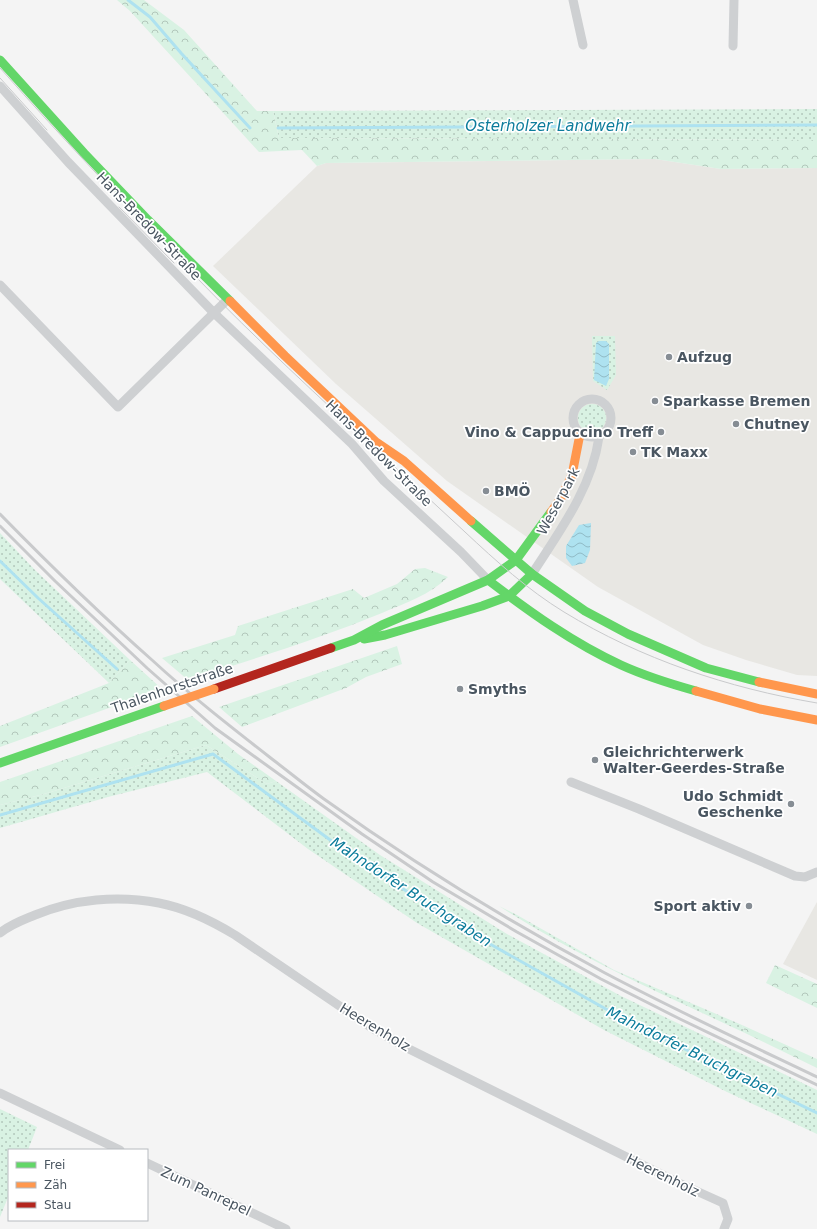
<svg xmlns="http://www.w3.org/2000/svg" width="817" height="1229" viewBox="0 0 817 1229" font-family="'DejaVu Sans',sans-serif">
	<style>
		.commercial { fill: #e8e7e3 }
		.grass { fill: url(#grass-dots) }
		.forest { fill: url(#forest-crowns) }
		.water { fill: url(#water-waves) }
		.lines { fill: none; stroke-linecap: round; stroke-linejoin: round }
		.stream { stroke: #aee2f0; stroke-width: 3 }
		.street { stroke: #ced0d2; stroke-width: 9 }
		.fast { stroke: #63d668; stroke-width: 9 }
		.slow { stroke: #ff974d; stroke-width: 9 }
		.jam { stroke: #b3261e; stroke-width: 9 }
		.tram { stroke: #c9cacc; stroke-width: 1 }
		.rail { stroke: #c9cacc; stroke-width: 3 }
		.slow-bridge { stroke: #ff974d; stroke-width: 9 }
		.poi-dot { fill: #868d94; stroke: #fff; stroke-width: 1.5 }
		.labels { text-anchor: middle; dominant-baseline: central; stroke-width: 3.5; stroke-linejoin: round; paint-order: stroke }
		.street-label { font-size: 14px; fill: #4a5661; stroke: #fff }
		.poi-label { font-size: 14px; font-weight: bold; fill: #4a5661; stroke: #fff; text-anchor: start }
		.water-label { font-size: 15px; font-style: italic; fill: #0c7c9b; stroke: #fff }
	</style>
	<defs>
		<pattern id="grass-dots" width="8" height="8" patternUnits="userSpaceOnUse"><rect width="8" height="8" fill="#d9f2e3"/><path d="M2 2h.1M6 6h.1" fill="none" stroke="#b2c7bb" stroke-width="1.8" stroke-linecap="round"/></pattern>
		<pattern id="forest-crowns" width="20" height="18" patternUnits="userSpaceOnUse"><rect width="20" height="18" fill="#d9f2e3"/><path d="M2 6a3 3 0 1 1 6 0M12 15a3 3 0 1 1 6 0" fill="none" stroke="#b2c7bb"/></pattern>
		<pattern id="water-waves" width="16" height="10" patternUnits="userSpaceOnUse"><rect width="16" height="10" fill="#aee2f0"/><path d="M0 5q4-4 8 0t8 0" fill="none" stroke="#90bac6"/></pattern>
	</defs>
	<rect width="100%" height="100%" fill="#f4f4f4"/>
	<!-- commercial -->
	<g class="commercial">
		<polygon points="655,159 721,169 817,168 817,676 797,675 746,660 703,645 598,587 447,481 336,384 213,266 317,166 326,163"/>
		<polygon points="817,902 817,980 783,964"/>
	</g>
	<!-- grass -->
	<g class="grass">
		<polygon points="817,109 817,140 279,138 273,111"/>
		<polygon points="592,336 615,336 616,375 607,390 593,381"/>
		<circle cx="592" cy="418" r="14"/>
		<polygon points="0,533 35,570 130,660 109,683 0,579"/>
		<polygon points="206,745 267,784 276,781 380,855 507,934 621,996 817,1090 817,1134 727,1092 604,1030 417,923 308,849 207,772 108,797 0,828 0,805 44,794"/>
		<path d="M499,906L517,915L614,970L742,1025L745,1033C662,994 576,956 499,906Z"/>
		<polygon points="0,1109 37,1127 28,1150 9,1150 9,1195 0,1217"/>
	</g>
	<!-- forest -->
	<g class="forest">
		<polygon points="117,0 144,0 184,30 257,111 273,111 279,138 817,140 817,168 721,169 655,159 326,163 317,166 302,150 259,152 130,11"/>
		<path d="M425,568L448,577C430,595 405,603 382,613C319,639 253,659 188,680L162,658L235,635L238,626L353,589L364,598L397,584L415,569Z"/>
		<polygon points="397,646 402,664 366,677 346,688 242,727 219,707"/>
		<polygon points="130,660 162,689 0,747 0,726 109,683"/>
		<polygon points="192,716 238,754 276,781 267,784 206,745 44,794 0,805 0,782"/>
		<polygon points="775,965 817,984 817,1008 766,983"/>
		<polygon points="742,1025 817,1059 817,1068 745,1033"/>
	</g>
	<!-- water -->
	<g class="water">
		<polygon points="599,341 606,341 609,344 609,379 606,386 594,380 596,343"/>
		<polygon points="591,523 590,550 585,563 572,566 566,558 566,546 579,525"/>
	</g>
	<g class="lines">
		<!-- stream -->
		<g class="stream">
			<polyline points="128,0 150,17 181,53 250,128"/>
			<polyline points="278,128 817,125"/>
			<polyline points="0,561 38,598 117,669"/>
			<polyline points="0,815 213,754 333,842 400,887 490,944 629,1022 817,1113"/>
		</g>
		<!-- street -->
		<g class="street">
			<polyline points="573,0 583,45"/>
			<polyline points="733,46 734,0"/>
			<polyline points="0,86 68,162 214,313 352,444 384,481 461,552 488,580"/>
			<polyline points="0,285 118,407 227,300"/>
			<circle cx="592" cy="418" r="19"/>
			<path d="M532,574C559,532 592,488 599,437"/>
			<polyline points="571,782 639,809 795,876 805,877 817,872"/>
			<path d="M0,933C11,924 23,920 35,915C74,899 118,895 159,903C185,908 212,921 235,935L372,1028L407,1048L683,1185L723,1203L728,1219L724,1229"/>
			<polyline points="0,1093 120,1150"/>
			<polyline points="147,1163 286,1229"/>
		</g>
		<!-- fast -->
		<g class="fast">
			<polyline points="0,60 84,153 148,220 230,301"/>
			<polyline points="471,521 532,574 585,611 628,634 706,668 759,682"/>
			<path d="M488,580C530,612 573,643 621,665C645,676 671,684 696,691"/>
			<polyline points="364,639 385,635 482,606 509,596 532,574"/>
			<polyline points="331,648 354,640 382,625 488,580 516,560 551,512"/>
			<polyline points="0,763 164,706"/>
		</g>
		<!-- slow -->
		<g class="slow">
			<polyline points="230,301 285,356 376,442 404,461 471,521"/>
			<polyline points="551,512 561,498 572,475 580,434"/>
			<polyline points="759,682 817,694"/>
			<polyline points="696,691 760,709 817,720"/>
		</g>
		<!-- jam -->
		<polyline class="jam" points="214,689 331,648"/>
		<!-- tram -->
		<g class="tram">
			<path d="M0,68C64,140 129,209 196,277C256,339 320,398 384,457C411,482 438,507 465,532C496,561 528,590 564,612C641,659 728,688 817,703"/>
			<polyline points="0,78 47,130"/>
			<polyline points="119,207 174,263"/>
		</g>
		<!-- rail -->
		<g class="rail">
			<path d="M0,514C49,564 99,613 152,660C190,695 231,727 272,759C289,772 306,786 324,799C413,863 508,921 605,973C675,1010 746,1043 817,1077"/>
			<polyline points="0,526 55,581 147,668 215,728 362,834 433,882 517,932 601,979 680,1019 817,1085"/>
		</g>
		<!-- slow-bridge -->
		<polyline class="slow-bridge" points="164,706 214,689"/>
	</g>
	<!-- markers -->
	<g class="poi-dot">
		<circle cx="669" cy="357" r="4"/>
		<circle cx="655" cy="401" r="4"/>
		<circle cx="736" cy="424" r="4"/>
		<circle cx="661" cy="432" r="4"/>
		<circle cx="633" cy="452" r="4"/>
		<circle cx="486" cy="491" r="4"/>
		<circle cx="460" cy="689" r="4"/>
		<circle cx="595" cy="760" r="4"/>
		<circle cx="791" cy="804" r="4"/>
		<circle cx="749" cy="906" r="4"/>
	</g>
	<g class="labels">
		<!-- street labels -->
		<g class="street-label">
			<text transform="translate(149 226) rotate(46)">Hans-Bredow-Straße</text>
			<text transform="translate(379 453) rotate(45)">Hans-Bredow-Straße</text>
			<text transform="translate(558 501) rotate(-62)">Weserpark</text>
			<text transform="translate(172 688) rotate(-19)">Thalenhorststraße</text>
			<text transform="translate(375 1027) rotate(31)">Heerenholz</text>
			<text transform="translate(663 1175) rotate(26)">Heerenholz</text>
			<text transform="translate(206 1191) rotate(25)">Zum Panrepel</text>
		</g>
		<!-- poi labels -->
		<g class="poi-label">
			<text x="677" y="357">Aufzug</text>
			<text x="663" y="401">Sparkasse Bremen</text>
			<text x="744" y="424">Chutney</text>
			<text x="653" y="432" text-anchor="end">Vino &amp; Cappuccino Treff</text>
			<text x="641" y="452">TK Maxx</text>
			<text x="494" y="491">BMÖ</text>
			<text x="468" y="689">Smyths</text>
			<text x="603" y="752">Gleichrichterwerk<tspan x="603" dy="16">Walter-Geerdes-Straße</tspan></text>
			<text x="783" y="796" text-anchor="end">Udo Schmidt<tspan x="783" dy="16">Geschenke</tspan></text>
			<text x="741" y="906" text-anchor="end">Sport aktiv</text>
		</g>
		<!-- water labels -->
		<g class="water-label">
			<text x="548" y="126">Osterholzer Landwehr</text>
			<text transform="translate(411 892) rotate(33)">Mahndorfer Bruchgraben</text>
			<text transform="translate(692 1052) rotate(26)">Mahndorfer Bruchgraben</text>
		</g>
	</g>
	<!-- legend -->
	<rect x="8" y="1149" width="140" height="72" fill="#ffffff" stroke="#b7bbc0"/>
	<rect x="16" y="1162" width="20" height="6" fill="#63d668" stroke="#b7bbc0"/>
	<text x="44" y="1169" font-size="12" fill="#4a5661">Frei</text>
	<rect x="16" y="1182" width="20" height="6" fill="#ff974d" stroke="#b7bbc0"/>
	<text x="44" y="1189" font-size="12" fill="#4a5661">Zäh</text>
	<rect x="16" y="1202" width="20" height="6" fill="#b3261e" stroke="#b7bbc0"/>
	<text x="44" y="1209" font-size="12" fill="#4a5661">Stau</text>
</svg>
